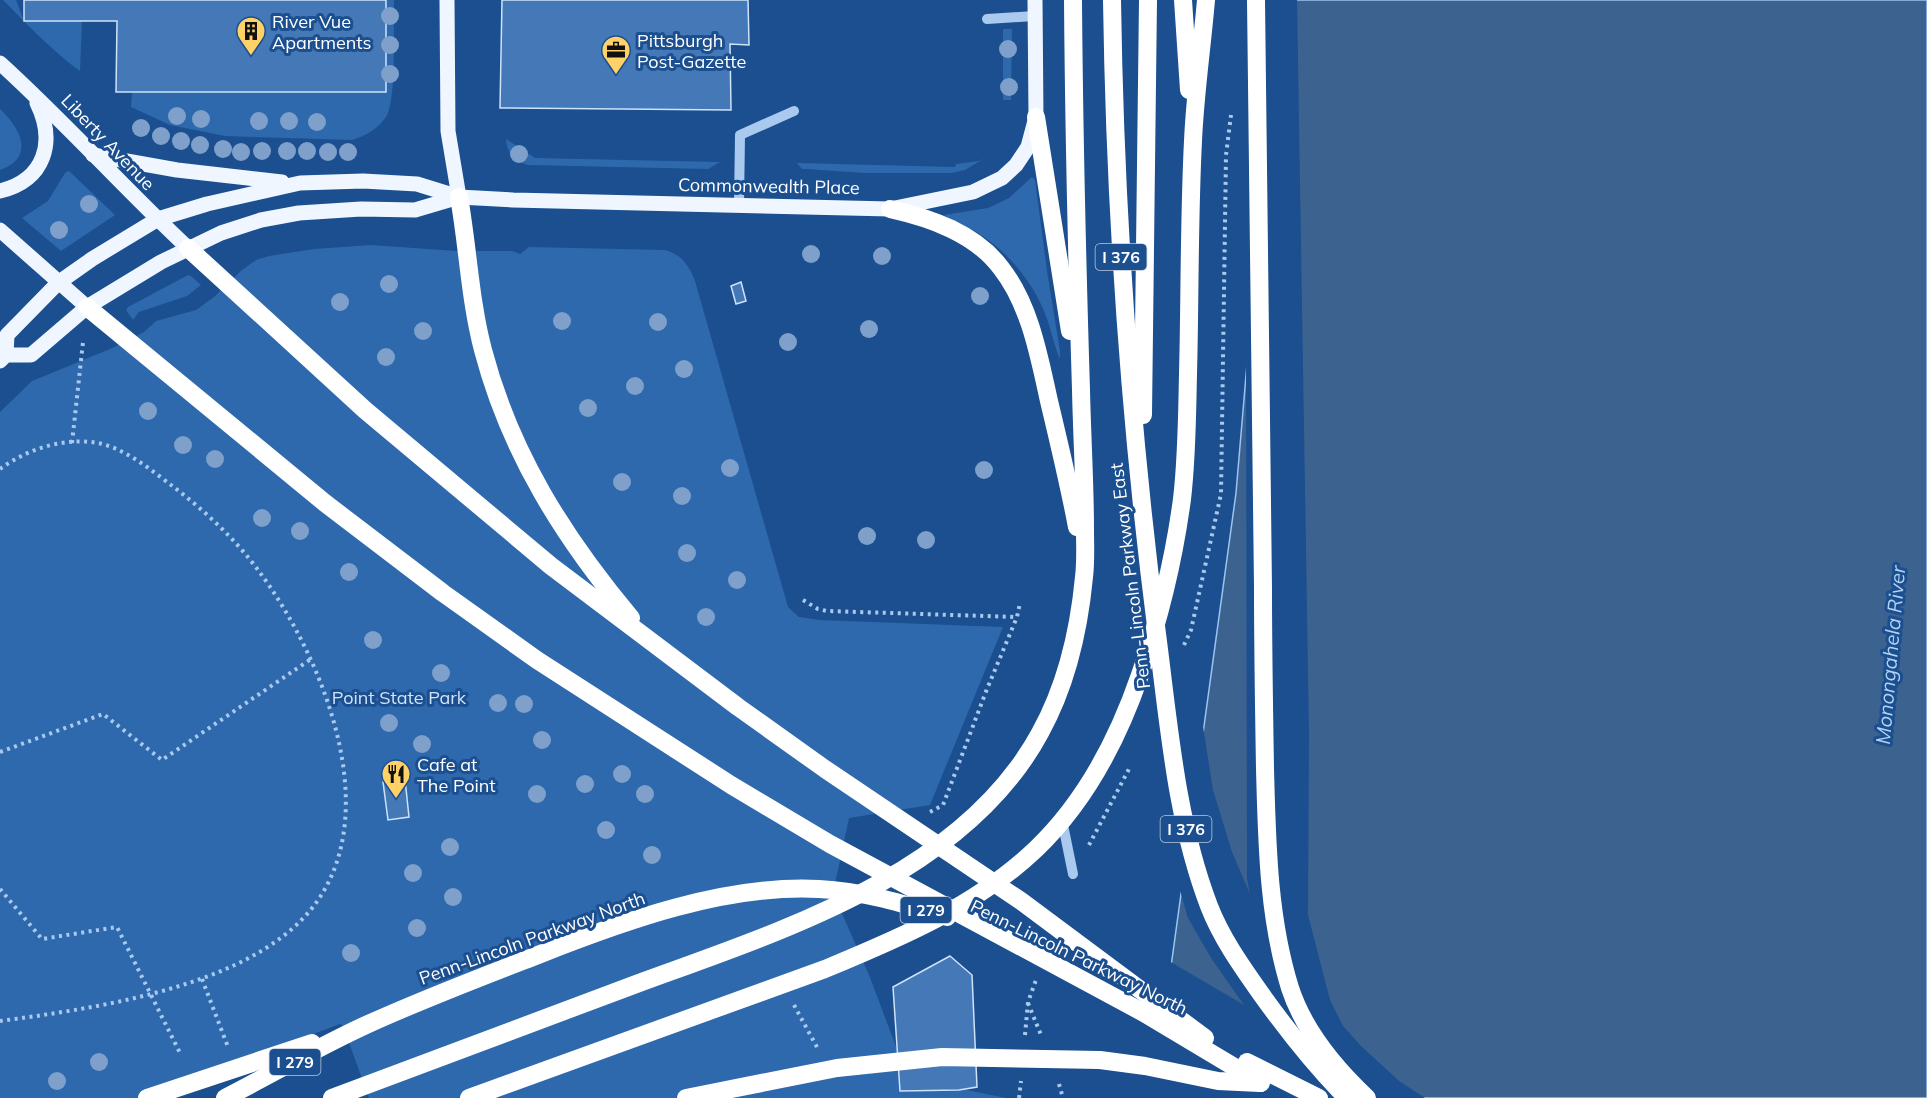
<svg xmlns="http://www.w3.org/2000/svg" width="1927" height="1098" viewBox="0 0 1927 1098" font-family="Mulish,sans-serif">
	<style>
		.green { fill: #2e69ad }
		.water { fill: #3c6290; stroke: #9cc4f0; stroke-width: 1.5 }
		.pier { fill: #1b4f8f }
		.building { fill: #4478b7; stroke: #cfe3fa; stroke-width: 1.5 }
		.lines { fill: none; stroke-linecap: round; stroke-linejoin: round }
		.path { stroke: #a9c9ee; stroke-width: 4; stroke-dasharray: 3 4.5; stroke-linecap: butt }
		.minor { stroke: #a9c9ee; stroke-width: 10 }
		.major { stroke: #f0f6ff; stroke-width: 15 }
		.highway { stroke: #fff; stroke-width: 18 }
		.tree { fill: #7ea0ca }
		.labels { text-anchor: middle; dominant-baseline: central; stroke-width: 6; stroke-linejoin: round; paint-order: stroke }
		.shield { fill: #1b4f8f; stroke: #bbcadd; stroke-width: 1.5 }
		.shield-label { font-size: 16px; font-weight: bold; fill: #fff }
		.poi-label { font-size: 18px; fill: #fff; stroke: #1b4f8f; text-anchor: start }
		.street-label { font-size: 18px; fill: #fff; stroke: #1b4f8f }
		.park-label { font-size: 18px; fill: #cfe3fa; stroke: #1b4f8f }
		.water-label { font-size: 20px; font-style: italic; fill: #b5d3f5; stroke: #1b4f8f }
	</style>
	<rect width="100%" height="100%" fill="#1b4f8f"/>
	<!-- green -->
	<g class="green">
		<path d="M3,0H16L24,21H82L80,71C52,51 27,24 3,0Z"/>
		<path d="M386,0H394C393,24 397,100 386,117C378,129 365,136 352,140L225,136L170,125L131,107L132,91L385,92Z"/>
		<polygon points="1003,29 1012,29 1011,100 1003,100"/>
		<path d="M0,109C20,128 36,157 0,170Z"/>
		<path d="M506,139L535,158L720,162L708,169L528,165C514,161 507,153 506,139Z"/>
		<polygon points="988,156 965,170 951,173 865,173 806,169 802,169 797,163 955,167 956,164 979,161"/>
		<polygon points="69,171 115,215 61,251 22,218 48,201 65,173"/>
		<path d="M1032,177L1035,180L1047,271L1060,351V359C1054,346 1052,332 1047,319C1035,285 1011,255 981,235C970,227 955,223 944,215L988,208L1009,198Z"/>
		<path d="M371,245L456,251H512L520,254L529,247L665,250C682,255 689,265 695,281L788,607L799,617L820,620L1003,627L930,805L849,818L833,893L869,975L908,1078L1006,1098H0V412L32,381L110,349L144,332L156,321L196,310L214,297L242,270L256,260L269,256L314,249Z"/>
		<polygon points="188,275 191,276 201,285 187,296 139,312 133,320 126,310 128,307"/>
	</g>
	<!-- water -->
	<polygon class="water" points="1278,0 1927,0 1927,1098 1153,1098 1236,493"/>
	<!-- pier -->
	<g class="pier">
		<polygon points="1275,0 1297,0 1309,733 1308,915 1330,1000 1343,1026 1361,1046 1399,1081 1425,1098 1150,1098 1169,961 1244,1005 1211,958 1188,918 1179,887 1202,720 1213,790 1232,852 1250,894 1247,879 1246,349"/>
		<polygon points="340,1024 343,1026 369,1098 149,1098 151,1095"/>
	</g>
	<!-- building -->
	<g class="building">
		<polygon points="24,0 386,0 386,92 116,92 117,21 24,21"/>
		<polygon points="502,0 748,0 749,45 730,44 731,110 500,108"/>
		<polygon points="741,282 746,301 736,304 731,286"/>
		<polygon points="405,779 409,817 388,820 383,782"/>
		<polygon points="950,956 972,975 977,1087 959,1090 900,1091 893,987"/>
	</g>
	<g class="lines">
		<!-- path -->
		<g class="path">
			<polyline points="72,443 83,342"/>
			<path d="M0,469C26,450 59,439 91,442C122,445 151,470 175,488C206,512 235,539 258,570C327,662 397,837 293,928C223,990 90,1009 0,1021"/>
			<polyline points="803,600 818,609 827,611 1017,617"/>
			<polyline points="1184,645 1191,630 1221,494 1226,155 1231,115"/>
			<polyline points="0,752 103,714 162,760 311,659"/>
			<polyline points="930,812 943,805 987,689 1017,617 1020,603"/>
			<polyline points="1089,845 1130,767"/>
			<polyline points="0,889 42,939 117,927 181,1055"/>
			<polyline points="202,979 228,1047"/>
			<polyline points="1028,1003 1041,1035"/>
			<polyline points="794,1005 818,1049"/>
			<polyline points="1025,1035 1028,1002 1036,980"/>
			<polyline points="1059,1084 1063,1098"/>
			<polyline points="1019,1098 1021,1081"/>
		</g>
		<!-- minor -->
		<g class="minor">
			<polyline points="987,19 1034,16"/>
			<polyline points="739,205 740,135 794,111"/>
			<polyline points="1062,820 1073,874"/>
		</g>
		<!-- major -->
		<g class="major">
			<polyline points="447,0 448,131 459,197"/>
			<path d="M0,63C65,122 124,188 188,248"/>
			<polyline points="93,155 177,170 282,182"/>
			<path d="M0,191C45,180 56,142 37,103"/>
			<polyline points="0,230 87,307"/>
			<polyline points="6,355 7,335 58,283 92,259 158,219 207,204 300,183 363,181 417,184 459,197 513,200 890,209 973,192 1002,178 1016,165 1028,147 1036,117 1035,0"/>
			<polyline points="0,361 6,355 31,355 87,307 161,262 221,233 261,220 299,213 361,209 415,210 459,197"/>
		</g>
		<!-- highway -->
		<g class="highway">
			<path d="M1112,0C1115,212 1130,424 1157,634C1169,725 1176,820 1209,906C1221,937 1240,964 1259,991C1286,1029 1314,1065 1347,1098"/>
			<polyline points="1183,0 1189,90"/>
			<path d="M1256,0C1259,196 1262,392 1263,588C1263,649 1264,709 1265,769C1267,843 1268,917 1290,988C1304,1031 1334,1067 1367,1098"/>
			<polyline points="1036,117 1070,331"/>
			<path d="M459,197C468,248 470,301 483,350C510,453 564,538 631,618"/>
			<path d="M890,209C930,218 975,233 1001,268C1030,305 1039,356 1049,401C1059,443 1069,484 1077,527"/>
			<polyline points="188,248 365,410 551,566 738,707 825,769 1021,901 1205,1038"/>
			<polyline points="87,307 325,503 443,593 537,660 731,785 830,844 1144,1013 1261,1083"/>
			<polyline points="1143,415 1148,0"/>
			<polyline points="1247,1062 1319,1098"/>
			<polyline points="147,1098 312,1043"/>
			<path d="M225,1098C272,1074 318,1047 366,1025C423,999 481,977 538,955C624,921 726,884 819,889C863,891 905,904 947,917"/>
			<path d="M332,1098C435,1060 537,1021 639,983C781,931 963,875 1040,733C1066,686 1079,630 1084,577C1086,561 1085,545 1085,530C1085,483 1082,437 1081,390C1077,260 1074,130 1073,0"/>
			<path d="M469,1098L825,969C900,938 976,906 1036,849C1085,802 1118,739 1140,675C1160,617 1174,559 1182,499C1187,457 1187,416 1188,374C1190,297 1189,219 1193,141C1195,94 1202,47 1206,0"/>
			<polyline points="686,1098 837,1068 942,1057 1100,1060 1145,1066 1218,1081 1260,1083"/>
		</g>
	</g>
	<!-- trees -->
	<g class="tree">
		<circle cx="390" cy="16" r="9"/>
		<circle cx="390" cy="45" r="9"/>
		<circle cx="1008" cy="49" r="9"/>
		<circle cx="390" cy="74" r="9"/>
		<circle cx="1009" cy="87" r="9"/>
		<circle cx="177" cy="116" r="9"/>
		<circle cx="201" cy="119" r="9"/>
		<circle cx="259" cy="121" r="9"/>
		<circle cx="289" cy="121" r="9"/>
		<circle cx="317" cy="122" r="9"/>
		<circle cx="141" cy="128" r="9"/>
		<circle cx="161" cy="136" r="9"/>
		<circle cx="181" cy="141" r="9"/>
		<circle cx="200" cy="145" r="9"/>
		<circle cx="223" cy="149" r="9"/>
		<circle cx="262" cy="151" r="9"/>
		<circle cx="287" cy="151" r="9"/>
		<circle cx="307" cy="151" r="9"/>
		<circle cx="241" cy="152" r="9"/>
		<circle cx="328" cy="152" r="9"/>
		<circle cx="348" cy="152" r="9"/>
		<circle cx="519" cy="154" r="9"/>
		<circle cx="89" cy="204" r="9"/>
		<circle cx="59" cy="230" r="9"/>
		<circle cx="811" cy="254" r="9"/>
		<circle cx="882" cy="256" r="9"/>
		<circle cx="389" cy="284" r="9"/>
		<circle cx="980" cy="296" r="9"/>
		<circle cx="340" cy="302" r="9"/>
		<circle cx="562" cy="321" r="9"/>
		<circle cx="658" cy="322" r="9"/>
		<circle cx="869" cy="329" r="9"/>
		<circle cx="423" cy="331" r="9"/>
		<circle cx="788" cy="342" r="9"/>
		<circle cx="386" cy="357" r="9"/>
		<circle cx="684" cy="369" r="9"/>
		<circle cx="635" cy="386" r="9"/>
		<circle cx="588" cy="408" r="9"/>
		<circle cx="148" cy="411" r="9"/>
		<circle cx="183" cy="445" r="9"/>
		<circle cx="215" cy="459" r="9"/>
		<circle cx="730" cy="468" r="9"/>
		<circle cx="984" cy="470" r="9"/>
		<circle cx="622" cy="482" r="9"/>
		<circle cx="682" cy="496" r="9"/>
		<circle cx="262" cy="518" r="9"/>
		<circle cx="300" cy="531" r="9"/>
		<circle cx="867" cy="536" r="9"/>
		<circle cx="926" cy="540" r="9"/>
		<circle cx="687" cy="553" r="9"/>
		<circle cx="349" cy="572" r="9"/>
		<circle cx="737" cy="580" r="9"/>
		<circle cx="706" cy="617" r="9"/>
		<circle cx="373" cy="640" r="9"/>
		<circle cx="441" cy="673" r="9"/>
		<circle cx="498" cy="703" r="9"/>
		<circle cx="524" cy="704" r="9"/>
		<circle cx="389" cy="723" r="9"/>
		<circle cx="542" cy="740" r="9"/>
		<circle cx="422" cy="744" r="9"/>
		<circle cx="622" cy="774" r="9"/>
		<circle cx="585" cy="784" r="9"/>
		<circle cx="537" cy="794" r="9"/>
		<circle cx="645" cy="794" r="9"/>
		<circle cx="606" cy="830" r="9"/>
		<circle cx="450" cy="847" r="9"/>
		<circle cx="652" cy="855" r="9"/>
		<circle cx="413" cy="873" r="9"/>
		<circle cx="453" cy="897" r="9"/>
		<circle cx="417" cy="928" r="9"/>
		<circle cx="351" cy="953" r="9"/>
		<circle cx="99" cy="1062" r="9"/>
		<circle cx="57" cy="1081" r="9"/>
	</g>
	<!-- icons -->
	<defs>
		<g id="building-pin" transform="scale(1.5)"><path d="M0 17L-7.5 6A9.5 9.5 0 1 1 7.5 6Z" fill="#ffd166" stroke="#1b4f8f"/><path d="M-4-6H4V6H1V3H-1V6H-4ZM-2.5-4.3h1.7v1.8h-1.7ZM.8-4.3h1.7v1.8H.8ZM-2.5-1h1.7V.8h-1.7ZM.8-1h1.7V.8H.8Z" fill="#111"/></g>
		<g id="office-pin" transform="scale(1.5)"><path d="M0 17L-7.5 6A9.5 9.5 0 1 1 7.5 6Z" fill="#ffd166" stroke="#1b4f8f"/><path d="M-6-3h4V-5.5h4V-3h4V5H-6ZM-1-4.5V-3h2v-1.5ZM-6 0V1H6V0Z" fill="#111"/></g>
		<g id="restaurant-pin" transform="scale(1.5)"><path d="M0 17L-7.5 6A9.5 9.5 0 1 1 7.5 6Z" fill="#ffd166" stroke="#1b4f8f"/><path d="M-5-6h1v4h1v-4h1v4h1v-4h1v5L-1.5 .5V6h-2V.5L-5-1ZM5-6V6H3V1.5H1.5Q1.5-4 5-6Z" fill="#111"/></g>
	</defs>
	<g fill-rule="evenodd">
		<use href="#building-pin" x="251" y="31"/>
		<use href="#office-pin" x="616" y="50"/>
		<use href="#restaurant-pin" x="396" y="774"/>
	</g>
	<g class="labels">
		<!-- shield labels -->
		<g class="shield">
			<rect x="1095.5" y="244" width="51" height="26" rx="4.5"/>
			<rect x="1160.5" y="816" width="51" height="26" rx="4.5"/>
			<rect x="900.5" y="897" width="51" height="26" rx="4.5"/>
			<rect x="269.5" y="1049" width="51" height="26" rx="4.5"/>
		</g>
		<g class="shield-label">
			<text x="1121" y="257">I 376</text>
			<text x="1186" y="829">I 376</text>
			<text x="926" y="910">I 279</text>
			<text x="295" y="1062">I 279</text>
		</g>
		<!-- poi labels -->
		<g class="poi-label">
			<text x="272" y="21">River Vue<tspan x="272" dy="21">Apartments</tspan></text>
			<text x="637" y="40">Pittsburgh<tspan x="637" dy="21">Post-Gazette</tspan></text>
			<text x="417" y="764">Cafe at<tspan x="417" dy="21">The Point</tspan></text>
		</g>
		<!-- street labels -->
		<g class="street-label">
			<text transform="translate(108 142) rotate(46)">Liberty Avenue</text>
			<text transform="translate(769 186) rotate(1)">Commonwealth Place</text>
			<text transform="translate(1130 576) rotate(-97)">Penn-Lincoln Parkway East</text>
			<text transform="translate(532 938) rotate(-20)">Penn-Lincoln Parkway North</text>
			<text transform="translate(1079 957) rotate(26)">Penn-Lincoln Parkway North</text>
		</g>
		<!-- park labels -->
		<g class="park-label">
			<text x="399" y="697">Point State Park</text>
		</g>
		<!-- water labels -->
		<g class="water-label">
			<text transform="translate(1890 655) rotate(-85)">Monongahela River</text>
		</g>
	</g>
</svg>
